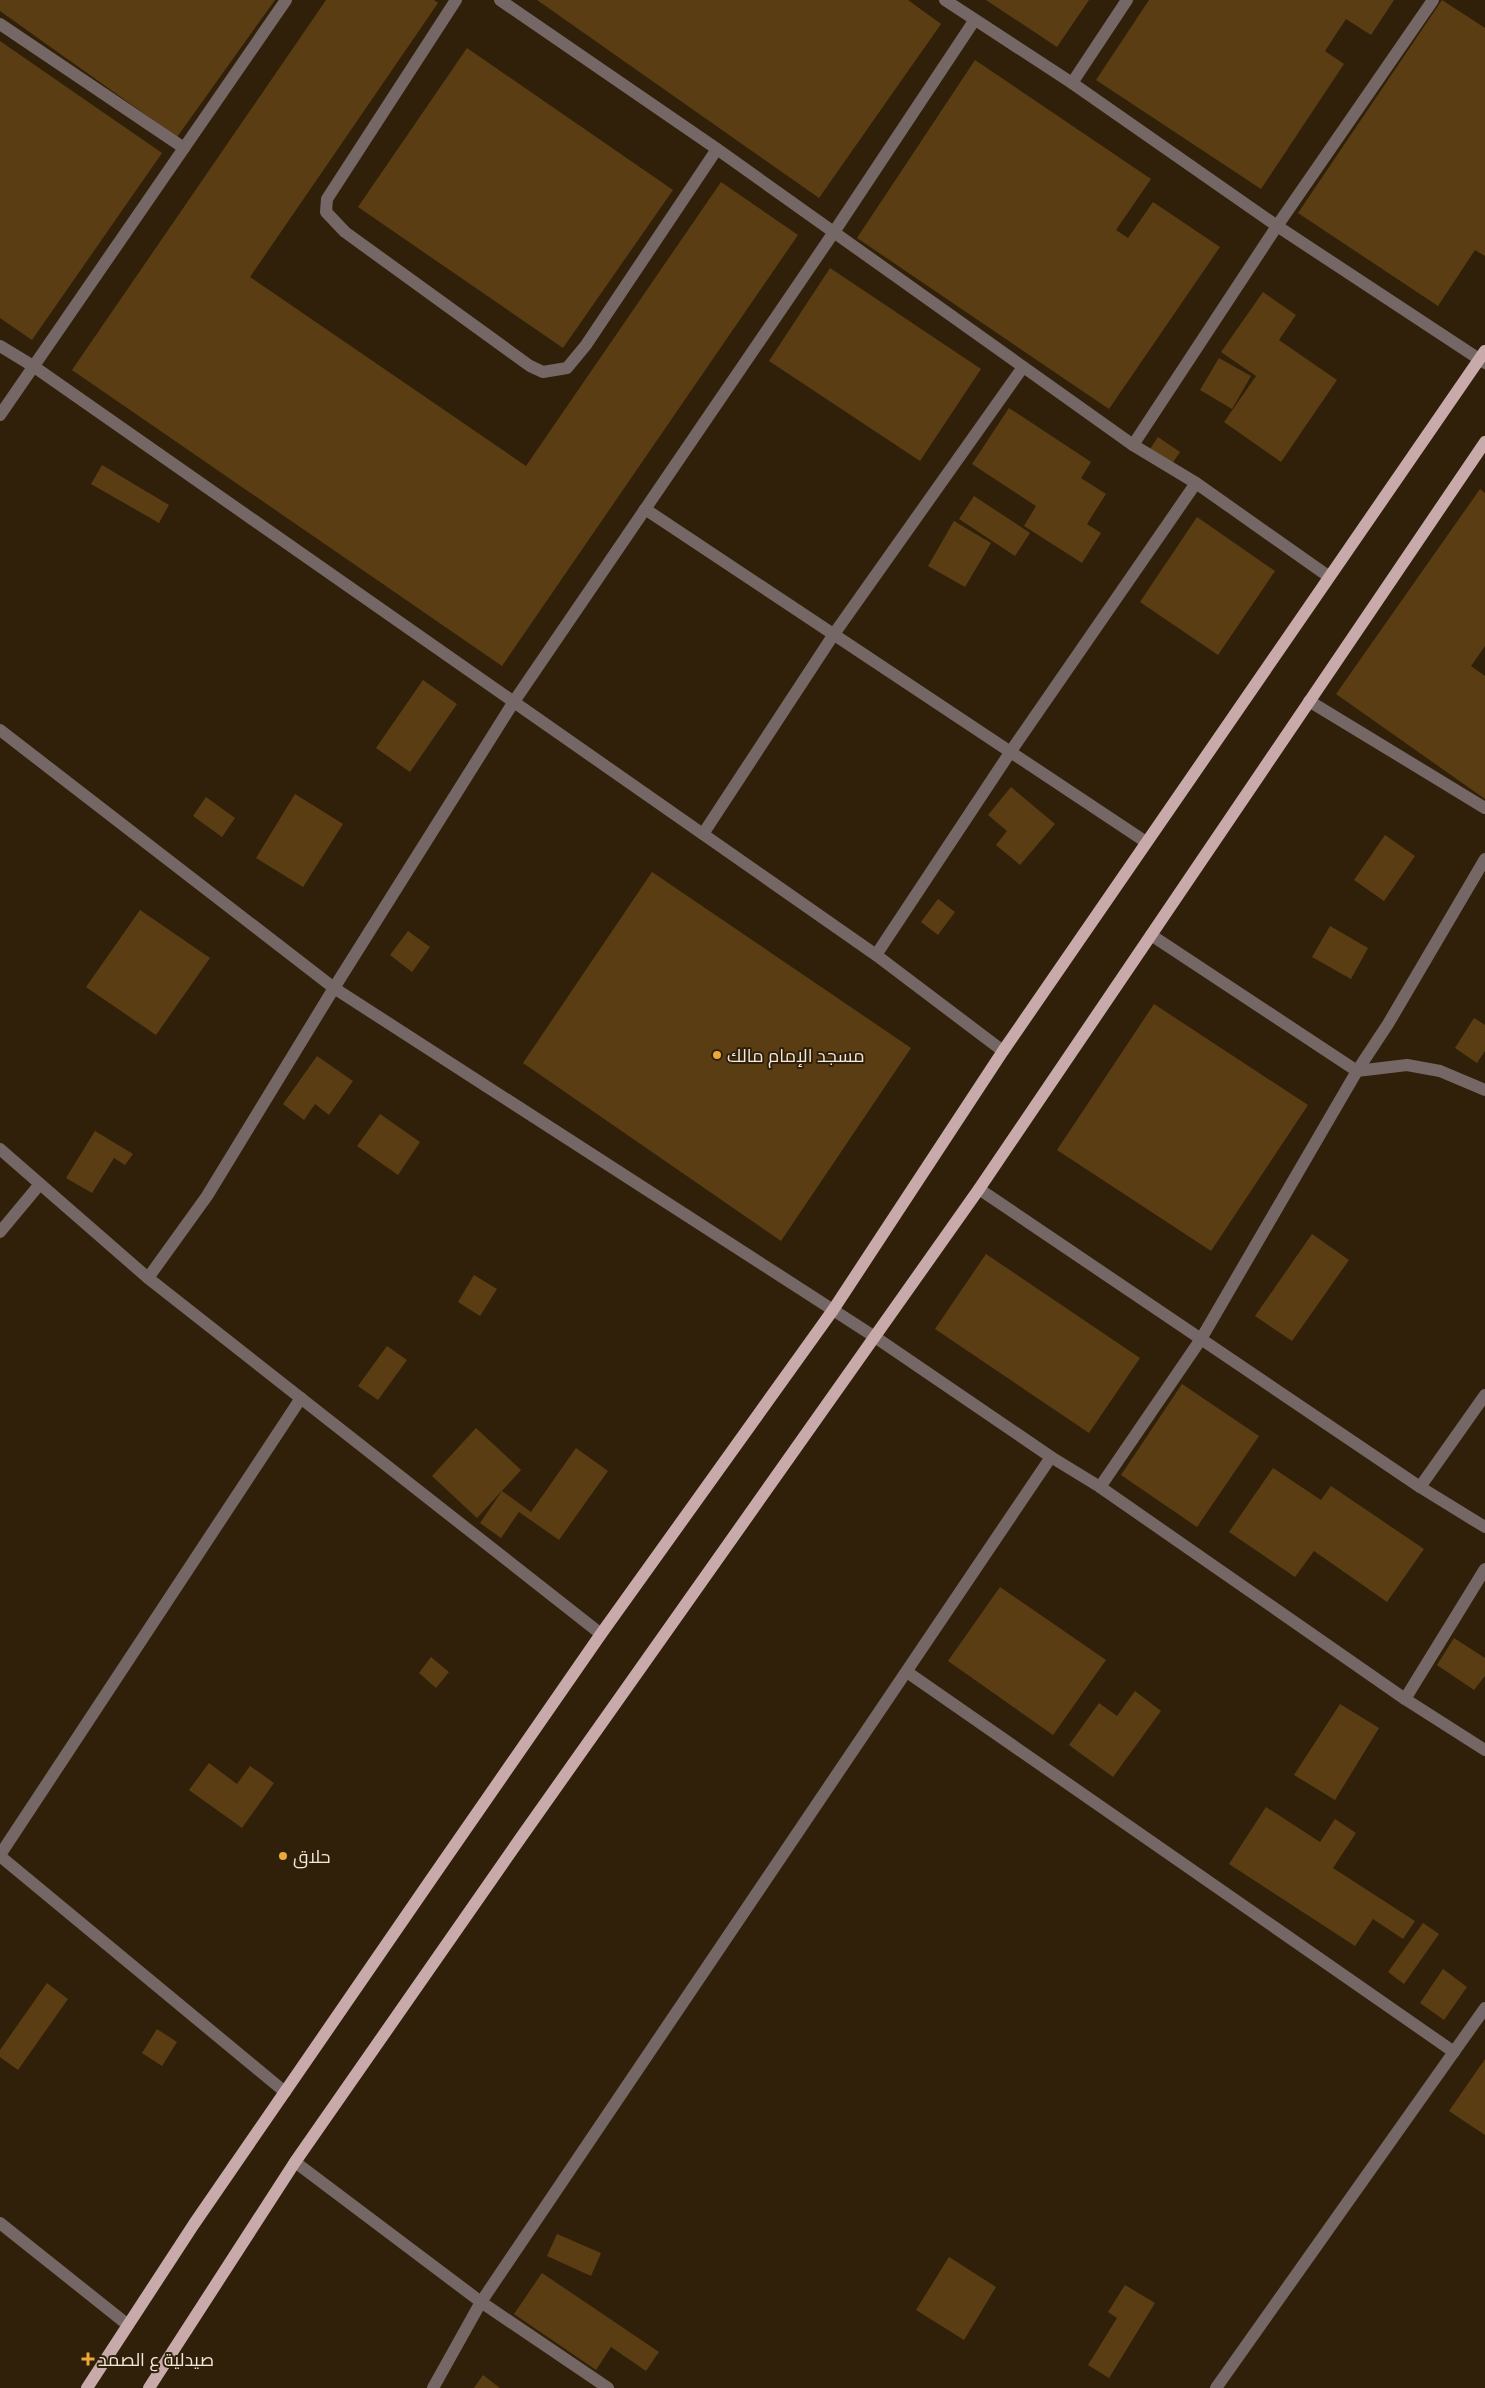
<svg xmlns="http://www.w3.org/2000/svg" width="1485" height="2388" viewBox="0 0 1485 2388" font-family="Roboto,Cairo,sans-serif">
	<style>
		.building { fill: #5a3d12 }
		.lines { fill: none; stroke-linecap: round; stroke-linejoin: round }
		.minor { stroke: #756766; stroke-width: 12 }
		.major { stroke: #c9aaaa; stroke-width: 12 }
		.poi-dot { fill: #eda83b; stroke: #30200a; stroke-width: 2 }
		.labels { text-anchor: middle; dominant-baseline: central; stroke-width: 4; stroke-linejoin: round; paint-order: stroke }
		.poi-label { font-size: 18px; fill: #f2e8db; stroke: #30200a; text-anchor: start }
	</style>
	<rect width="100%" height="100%" fill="#30200a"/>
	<!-- building -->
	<g class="building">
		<polygon points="0,0 275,0 177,137 0,11"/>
		<polygon points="326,0 434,0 438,3 250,277 526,466 721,182 798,235 502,666 72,370"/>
		<polygon points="537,0 908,0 941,24 819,198"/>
		<polygon points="986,0 1089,0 1057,47"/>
		<polygon points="1149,0 1394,0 1371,35 1346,19 1325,51 1344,64 1261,189 1096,80"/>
		<polygon points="1442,0 1485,28 1485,256 1475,250 1438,306 1298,213"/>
		<polygon points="0,41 162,153 32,340 0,318"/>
		<polygon points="467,48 673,190 563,348 358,207"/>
		<polygon points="975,60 1151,179 1116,230 1128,238 1153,202 1220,247 1109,409 857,238"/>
		<polygon points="830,268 981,369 920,461 769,361"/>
		<polygon points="1263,292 1296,315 1279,340 1337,380 1281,462 1224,422 1256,376 1221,352"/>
		<polygon points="1219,358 1251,376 1232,409 1200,390"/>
		<polygon points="1009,408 1091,462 1081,478 1106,494 1087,524 1101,533 1082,563 1024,526 1036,506 972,464"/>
		<polygon points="1158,437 1180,452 1170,467 1148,452"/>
		<polygon points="102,465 169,505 159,523 91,484"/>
		<polygon points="1480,489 1485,493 1485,646 1471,666 1485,676 1485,799 1336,694"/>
		<polygon points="974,496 1030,533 1015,556 959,519"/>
		<polygon points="1197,517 1275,571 1218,655 1140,602"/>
		<polygon points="954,521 991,543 965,587 928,566"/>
		<polygon points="423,680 457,704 410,772 376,748"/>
		<polygon points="1011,787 1055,824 1020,865 996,845 1007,831 988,815"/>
		<polygon points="295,794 343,824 303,887 256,858"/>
		<polygon points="206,797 235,818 222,837 193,816"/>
		<polygon points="1385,835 1415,856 1384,901 1354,880"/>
		<polygon points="652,872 911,1048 781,1241 523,1063"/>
		<polygon points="938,899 955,912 938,935 921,922"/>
		<polygon points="140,910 210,958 156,1035 86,987"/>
		<polygon points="1330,926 1368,948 1351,979 1312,957"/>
		<polygon points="408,931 430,947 412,972 390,955"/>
		<polygon points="1154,1004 1308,1105 1211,1251 1057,1150"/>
		<polygon points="1474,1018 1485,1025 1485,1051 1477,1063 1455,1048"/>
		<polygon points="317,1056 353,1081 329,1115 315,1104 304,1120 283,1104"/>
		<polygon points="380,1114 420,1142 398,1175 357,1146"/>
		<polygon points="95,1131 133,1154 125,1165 114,1158 92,1193 66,1178"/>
		<polygon points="1312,1234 1349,1260 1292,1341 1255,1316"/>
		<polygon points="986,1254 1140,1358 1089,1433 935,1329"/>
		<polygon points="474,1275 497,1289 480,1316 458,1302"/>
		<polygon points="387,1346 407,1360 378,1400 358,1386"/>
		<polygon points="1182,1384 1259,1436 1197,1527 1121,1475"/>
		<polygon points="476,1428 521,1470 477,1518 432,1476"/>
		<polygon points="576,1448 608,1471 559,1540 519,1512 501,1538 480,1523 502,1491 531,1512"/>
		<polygon points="1273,1468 1321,1500 1331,1486 1424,1549 1387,1602 1314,1551 1295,1577 1229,1532"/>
		<polygon points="1000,1587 1106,1660 1053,1735 948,1661"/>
		<polygon points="1454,1638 1485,1658 1485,1676 1474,1690 1437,1665"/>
		<polygon points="431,1657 449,1672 436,1688 419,1673"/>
		<polygon points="1135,1691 1161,1711 1113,1777 1069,1745 1099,1703 1117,1716"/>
		<polygon points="1340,1704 1379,1728 1335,1800 1294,1775"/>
		<polygon points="209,1763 237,1784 250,1766 274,1783 242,1828 189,1790"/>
		<polygon points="1266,1807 1320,1842 1335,1819 1356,1833 1333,1868 1415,1921 1403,1939 1373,1919 1355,1946 1229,1864"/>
		<polygon points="1423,1923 1439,1934 1404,1984 1388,1972"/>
		<polygon points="1443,1969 1467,1987 1444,2020 1420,2003"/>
		<polygon points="47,1983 68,1999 18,2070 0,2057 0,2050"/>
		<polygon points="157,2029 177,2042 162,2066 142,2053"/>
		<polygon points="1485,2059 1485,2135 1449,2111"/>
		<polygon points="557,2234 601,2253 591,2276 547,2256"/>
		<polygon points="949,2257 996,2287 964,2340 916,2310"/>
		<polygon points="542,2273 659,2352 646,2371 611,2347 596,2370 514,2314"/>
		<polygon points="1125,2285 1155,2303 1109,2378 1088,2365 1117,2318 1108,2312"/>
		<polygon points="483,2375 500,2388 474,2388"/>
	</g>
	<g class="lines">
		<!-- minor -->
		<g class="minor">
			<polyline points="456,0 327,199 326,212 345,232 530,366 543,372 567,368 586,345 717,149"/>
			<polyline points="500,0 717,149 1133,445 1196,483 1328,576"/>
			<polyline points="945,0 1072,83 1277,226 1485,363"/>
			<polyline points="0,24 184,148"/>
			<polyline points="1072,83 1127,0"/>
			<polyline points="0,346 33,366 876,955 1003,1051"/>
			<polyline points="0,415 286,0"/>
			<polyline points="1133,445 1277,226 1433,0"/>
			<polyline points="645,509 1146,842"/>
			<polyline points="1309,701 1485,808"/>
			<polyline points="0,730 334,988 875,1337 1051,1457 1100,1487 1405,1699 1485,1750"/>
			<polyline points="703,834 834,634 1023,367"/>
			<polyline points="1151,935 1357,1071 1407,1065 1440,1071 1485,1090"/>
			<polyline points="876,955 1011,751 1196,483"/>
			<polyline points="0,1149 148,1278 601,1634"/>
			<polyline points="979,1189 1420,1487 1485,1527"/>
			<polyline points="0,1232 40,1184"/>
			<polyline points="148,1278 207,1196 334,988 513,703 834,232 974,21"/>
			<polyline points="1100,1487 1201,1339 1357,1071 1388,1024 1485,859"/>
			<polyline points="1420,1487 1485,1395"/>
			<polyline points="907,1672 1454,2052"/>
			<polyline points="1405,1699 1485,1569"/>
			<polyline points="0,1855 301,1398"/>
			<polyline points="0,1856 285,2092"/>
			<polyline points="295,2162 481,2302 608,2388"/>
			<polyline points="0,2223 128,2325"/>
			<polyline points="433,2388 481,2302 1051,1457"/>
			<polyline points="1216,2388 1485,2008"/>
		</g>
		<!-- major -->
		<g class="major">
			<polyline points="87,2388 194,2224 432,1878 601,1634 833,1310 1003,1051 1485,351"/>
			<polyline points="149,2388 295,2162 522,1836 979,1189 1485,442"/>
		</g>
	</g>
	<!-- markers -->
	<g class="poi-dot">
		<circle cx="717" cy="1055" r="5"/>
		<circle cx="283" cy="1856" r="5"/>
		<path d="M85.5 2351.5h5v5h5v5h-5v5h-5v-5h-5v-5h5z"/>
	</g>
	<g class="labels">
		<!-- poi labels -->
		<g class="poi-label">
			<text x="727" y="1055">مسجد الإمام مالك</text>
			<text x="293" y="1856">حلاق</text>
			<text x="98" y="2359">صيدلية ع الصمد</text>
		</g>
	</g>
</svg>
